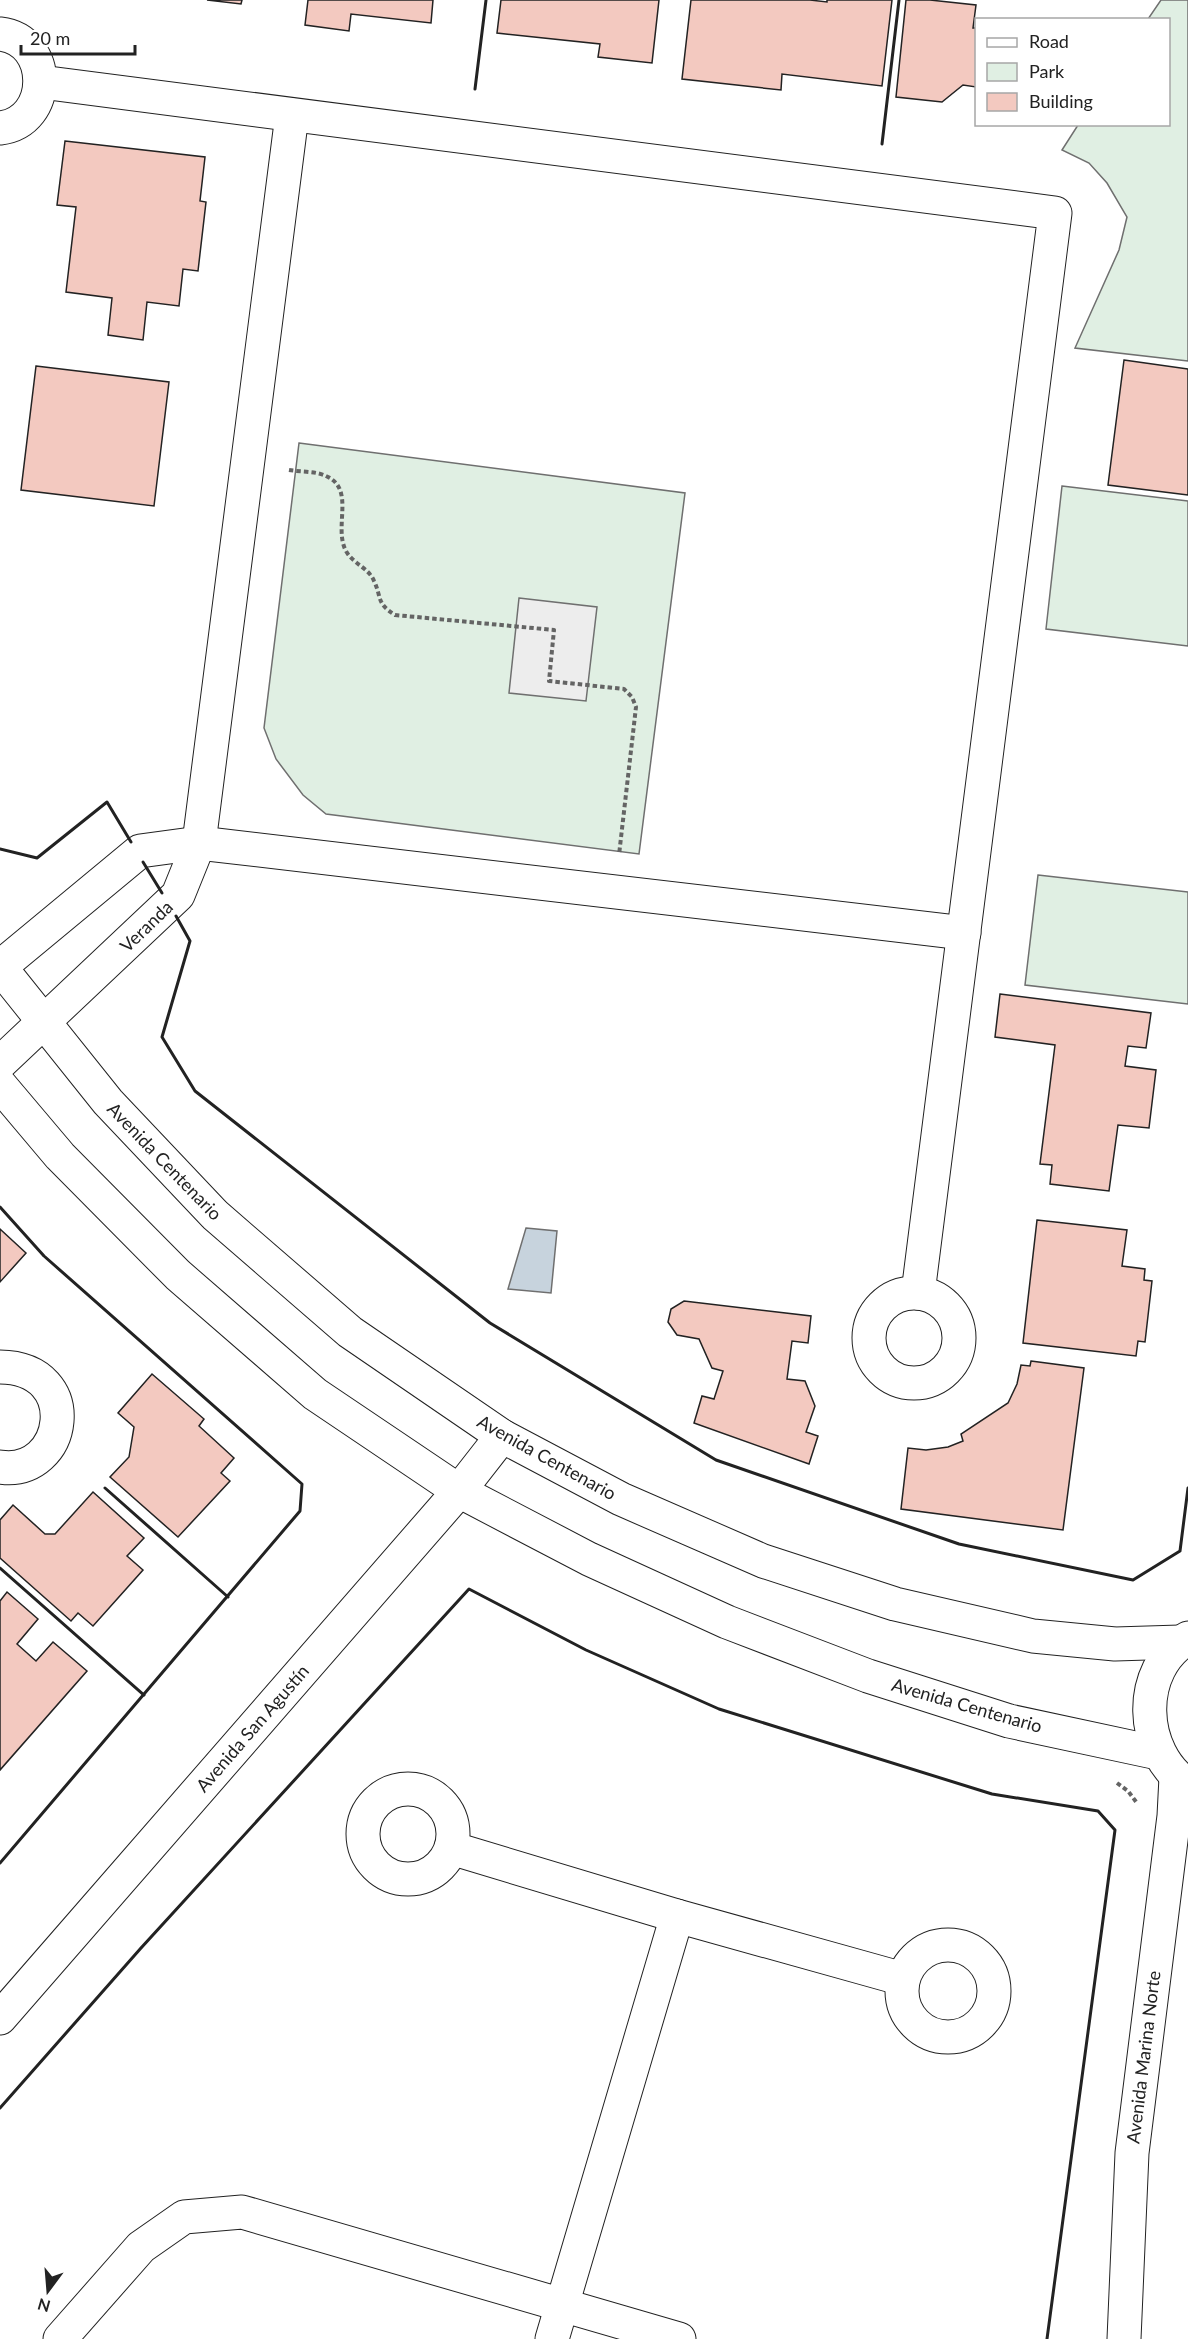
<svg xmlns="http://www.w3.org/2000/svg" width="1188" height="2339" viewBox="0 0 1188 2339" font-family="Lato,sans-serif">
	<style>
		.green { fill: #e0efe3; stroke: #6f6f6f; stroke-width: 1.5 }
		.parking { fill: #ededed; stroke: #6f6f6f; stroke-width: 1.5 }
		.water { fill: #c7d3dd; stroke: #6f6f6f; stroke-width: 1.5 }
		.building { fill: #f3c9c0; stroke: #222; stroke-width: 1.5 }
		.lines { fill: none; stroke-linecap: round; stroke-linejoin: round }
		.minor-casing { stroke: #222; stroke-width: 35 }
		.major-casing { stroke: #222; stroke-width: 35 }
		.path { stroke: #646464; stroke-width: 4; stroke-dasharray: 4.5 3; stroke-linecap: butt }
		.minor { stroke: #fff; stroke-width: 33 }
		.major { stroke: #fff; stroke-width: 33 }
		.wall { stroke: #222; stroke-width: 3 }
		.labels { text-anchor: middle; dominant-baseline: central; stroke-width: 4.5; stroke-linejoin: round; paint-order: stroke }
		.street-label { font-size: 18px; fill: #222; stroke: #fff }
	</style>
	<rect width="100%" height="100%" fill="#fff"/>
	<!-- green -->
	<g class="green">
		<polygon points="1161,0 1188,0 1188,361 1075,348 1119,250 1127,217 1107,183 1089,163 1062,150 1078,125 1168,124 1168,20 1148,19"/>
		<polygon points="299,443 685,493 639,854 326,814 303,795 276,759 264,728"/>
		<polygon points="1062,486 1188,501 1188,646 1046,629"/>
		<polygon points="1038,875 1188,892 1188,1004 1025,985"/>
	</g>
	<!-- parking -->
	<polygon class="parking" points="519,598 597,607 586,701 509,693"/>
	<!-- water -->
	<polygon class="water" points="526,1228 557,1231 551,1293 508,1289"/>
	<!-- building -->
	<g class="building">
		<polygon points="207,0 242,0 241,4"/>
		<polygon points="308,0 433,0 431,23 351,14 349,31 305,25"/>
		<polygon points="501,0 659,0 652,63 598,57 600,44 497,33"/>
		<polygon points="691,0 810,0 827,2 827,0 892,0 882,86 782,74 781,90 682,79"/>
		<polygon points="906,0 930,0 976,5 973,28 976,28 976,87 963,85 942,102 896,97"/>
		<polygon points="65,141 205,157 200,201 206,202 198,271 183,269 179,306 147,302 143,340 108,335 112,298 66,292 76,207 57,205"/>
		<polygon points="1124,360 1188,369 1188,495 1108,485"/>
		<polygon points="36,366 169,382 154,506 21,490"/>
		<polygon points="1000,994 1151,1013 1146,1048 1128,1046 1125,1066 1156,1070 1149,1128 1118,1125 1109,1191 1050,1184 1052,1165 1040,1164 1055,1045 995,1037"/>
		<polygon points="1037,1220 1127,1230 1122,1266 1145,1269 1144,1280 1152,1281 1145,1342 1138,1341 1136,1356 1023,1343"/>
		<polygon points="0,1229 26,1253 0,1282"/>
		<polygon points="684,1301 811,1316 808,1343 792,1341 787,1379 805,1381 815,1406 806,1432 818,1436 809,1464 694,1423 702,1396 714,1399 723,1371 712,1368 699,1339 677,1335 668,1322 671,1309"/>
		<polygon points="1031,1361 1084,1368 1063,1530 901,1509 908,1448 926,1450 948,1447 963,1441 961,1434 1008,1403 1017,1384 1021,1365 1030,1366"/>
		<polygon points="152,1374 204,1419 199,1426 234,1458 221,1473 230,1481 178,1537 110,1477 129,1457 134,1427 118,1413"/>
		<polygon points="93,1492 144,1538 127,1556 143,1570 93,1626 78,1613 71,1621 0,1558 0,1520 13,1505 45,1534 55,1534"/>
		<polygon points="7,1592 38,1619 17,1644 36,1661 53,1642 87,1671 0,1770 0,1601"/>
	</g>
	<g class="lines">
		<!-- minor casing -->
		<g class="minor-casing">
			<g id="minor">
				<path d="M0,34C53,40 53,122 0,128"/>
				<polyline points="41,82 1055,213 918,1293"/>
				<polyline points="0,967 108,1102 215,1215 350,1332 502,1436 621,1499 763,1561 895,1604 1033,1636 1115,1644 1180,1642"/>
				<polyline points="0,967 140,851 199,843 964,933"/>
				<polyline points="0,1063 178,895 199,843 292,115"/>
				<polyline points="0,1085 60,1156 178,1275 315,1394 459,1491 589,1559 727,1622 868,1676 1009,1721 1158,1753"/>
				<circle cx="914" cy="1338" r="45"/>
				<path d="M0,1367C85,1368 67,1477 0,1467"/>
				<circle cx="408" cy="1834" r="45"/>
				<polyline points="451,1848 677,1916 903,1979"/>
				<circle cx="948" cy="1991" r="46"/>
				<polyline points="0,2018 459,1491 502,1436"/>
				<polyline points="60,2339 141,2247 184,2217 242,2212 679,2339"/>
				<polyline points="552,2339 677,1916"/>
			</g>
		</g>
		<!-- major casing -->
		<g class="major-casing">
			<g id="major">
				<path d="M1188,1638C1135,1669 1139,1753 1188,1785"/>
				<polyline points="1124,2339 1132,2153 1174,1816 1176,1777"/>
			</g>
		</g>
		<!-- path -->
		<g class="path">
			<path d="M289,470C301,472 316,471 326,476C356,489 333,527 346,551C353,564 369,568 374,581C382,598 376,603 395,615L554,630L549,681L624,689L632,697L636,707L619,855"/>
			<polyline points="1117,1783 1128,1791 1137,1803"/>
		</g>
		<!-- minor -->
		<use href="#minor" class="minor"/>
		<!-- major -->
		<use href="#major" class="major"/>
		<!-- wall -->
		<g class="wall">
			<polyline points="475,89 486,0"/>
			<polyline points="882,144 899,0"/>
			<polyline points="0,849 37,858 107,802 131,842"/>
			<polyline points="143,862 162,893"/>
			<polyline points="176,916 190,941 162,1037 195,1091 490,1323 716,1460 959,1544 1133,1580 1180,1551 1188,1488"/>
			<polyline points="0,1207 44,1256 302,1484 300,1511 0,1863"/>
			<polyline points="105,1488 228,1597"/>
			<polyline points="0,1568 144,1695"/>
			<polyline points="0,2108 141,1948 469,1589 586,1650 719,1709 992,1794 1098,1811 1115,1830 1047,2339"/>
		</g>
	</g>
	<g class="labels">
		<!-- street labels -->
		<g class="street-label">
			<text transform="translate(146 926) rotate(-44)">Veranda</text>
			<text transform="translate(165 1161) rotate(46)">Avenida Centenario</text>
			<text transform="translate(547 1457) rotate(29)">Avenida Centenario</text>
			<text transform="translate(967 1705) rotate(16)">Avenida Centenario</text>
			<text transform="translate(252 1728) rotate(-49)">Avenida San Agustín</text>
			<text transform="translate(1143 2057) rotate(-83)">Avenida Marina Norte</text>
		</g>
	</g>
	<!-- legend -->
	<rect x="975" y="18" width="195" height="108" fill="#ffffff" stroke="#a7a7a7" stroke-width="1.5"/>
	<rect x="987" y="38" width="30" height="9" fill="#ffffff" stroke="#a7a7a7" stroke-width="1.5"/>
	<text x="1029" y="48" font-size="18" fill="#222222">Road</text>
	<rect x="987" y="63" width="30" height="18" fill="#e0efe3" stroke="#a7a7a7" stroke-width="1.5"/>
	<text x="1029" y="78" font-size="18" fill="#222222">Park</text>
	<rect x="987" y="93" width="30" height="18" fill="#f3c9c0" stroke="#a7a7a7" stroke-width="1.5"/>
	<text x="1029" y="108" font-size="18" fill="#222222">Building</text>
	<!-- north arrow -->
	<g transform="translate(48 2291) rotate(196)" stroke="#ffffff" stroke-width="4.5" paint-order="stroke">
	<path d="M0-4.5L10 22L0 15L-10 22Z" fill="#222222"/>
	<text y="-9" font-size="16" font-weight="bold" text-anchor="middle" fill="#222222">N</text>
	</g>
	<!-- scale -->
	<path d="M21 45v9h114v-9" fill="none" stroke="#222222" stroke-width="3"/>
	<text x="30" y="45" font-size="18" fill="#222222" stroke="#ffffff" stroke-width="4.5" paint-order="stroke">20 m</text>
</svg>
